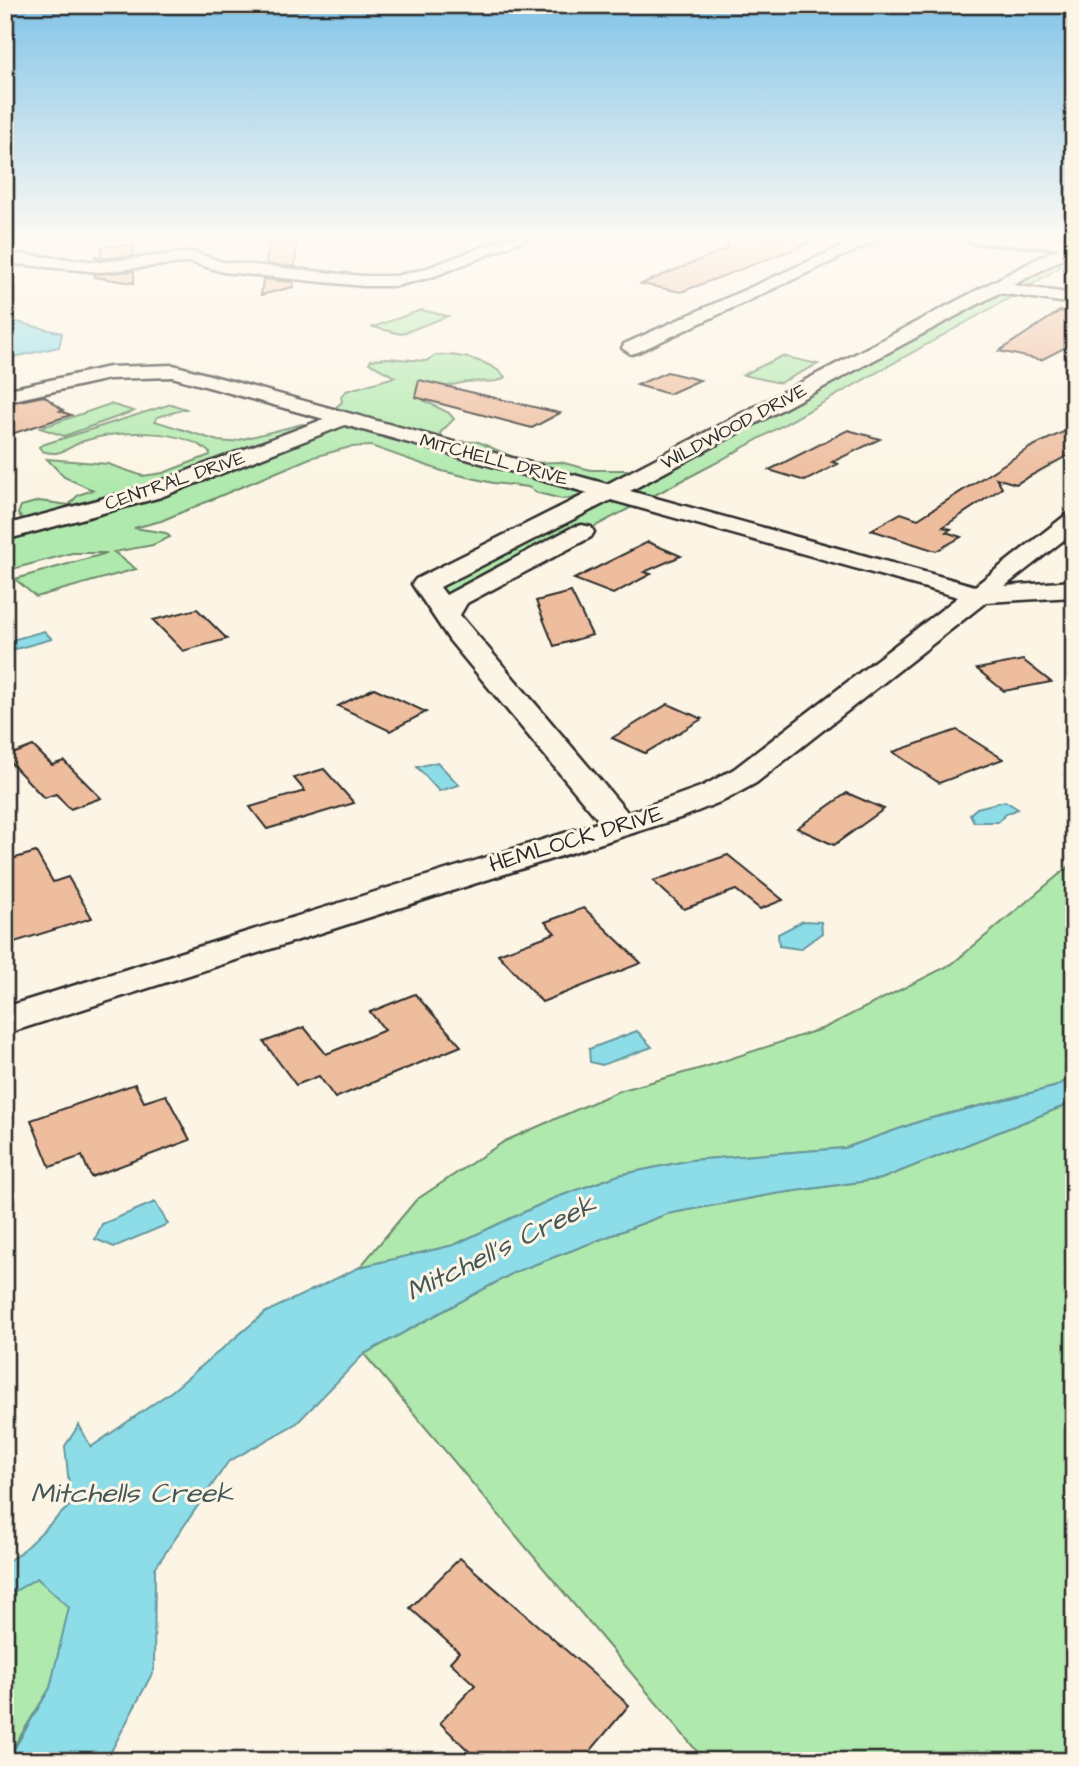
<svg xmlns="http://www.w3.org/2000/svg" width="1079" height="1766" viewBox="0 0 1079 1766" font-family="'Architects Daughter',sans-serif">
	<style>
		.green { fill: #b0e9ad; stroke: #6e8a6c; stroke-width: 2 }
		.water { fill: #8ddde8; stroke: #66969c; stroke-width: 2 }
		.building { fill: #eebd9e; stroke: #2b2b2b; stroke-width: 2 }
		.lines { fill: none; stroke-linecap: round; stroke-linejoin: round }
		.minor-casing { stroke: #2b2b2b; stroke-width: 5 }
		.major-casing { stroke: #2b2b2b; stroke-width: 6 }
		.minor { fill: #fcf5e5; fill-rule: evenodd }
		.major { fill: #fcf5e5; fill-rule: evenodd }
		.labels { text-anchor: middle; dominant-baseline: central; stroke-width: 6; stroke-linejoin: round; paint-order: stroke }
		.far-street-label { font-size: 19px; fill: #2b2b2b; stroke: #fcf5e5 }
		.street-label { font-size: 23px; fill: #2b2b2b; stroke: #fcf5e5 }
		.near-water-label { font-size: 28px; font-style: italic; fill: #44585a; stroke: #fcf5e5 }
	</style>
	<rect width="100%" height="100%" fill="#fcf5e5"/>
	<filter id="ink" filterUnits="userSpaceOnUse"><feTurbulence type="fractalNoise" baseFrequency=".0143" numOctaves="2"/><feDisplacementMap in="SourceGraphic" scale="14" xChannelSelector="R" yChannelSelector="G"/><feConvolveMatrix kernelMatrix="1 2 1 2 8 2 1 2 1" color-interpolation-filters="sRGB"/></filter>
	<g filter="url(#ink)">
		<!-- green -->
		<g class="green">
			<polygon points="1074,248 1074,258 1022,291 712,465 458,598 447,615 425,584"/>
			<polygon points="421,310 448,316 401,334 373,327"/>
			<path d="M436,355C456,353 492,361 505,377C496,385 478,380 466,382C450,385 436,389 422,397L423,400L449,413L454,419L440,433L444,441L479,442L526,463L560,462L591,470H627L637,475L581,497L562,499L538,493L528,487L493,483L442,471L371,446L350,447L310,458L161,521L134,528L166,533L170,537L153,545L114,552L136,569L36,597L15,579L107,553H72L5,571V536L26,522L18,514L21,506L39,501L69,505L78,495L93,490L64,477L47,459L108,464L143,476L163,473L210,455V453C184,428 119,430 87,440C69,445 62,458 42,451L39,447L42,445L171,404L186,409L157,417L155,421L218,441L231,442L302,424L337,430L334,409L342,402L341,396L346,391L395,377L369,363L371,360L386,358L426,361Z"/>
			<polygon points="782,356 818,364 780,383 743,375"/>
			<polygon points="110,404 134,411 64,436 40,428"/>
			<polygon points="1074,862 1074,1077 1054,1087 924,1120 845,1148 691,1160 619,1175 552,1199 454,1245 360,1267 416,1200 505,1141 619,1091 705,1067 824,1028 952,964"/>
			<polygon points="1074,1102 1074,1761 705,1761 364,1354 515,1272 667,1214 774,1194 881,1179"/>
			<polygon points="37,1578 70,1607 50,1688 5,1761 5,1597"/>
		</g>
		<!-- water -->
		<g class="water">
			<polygon points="5,319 62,333 59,347 5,359"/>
			<polygon points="44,631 52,639 5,652 5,642"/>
			<polygon points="437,762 459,785 439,791 417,767"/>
			<polygon points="1005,801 1018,809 1006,814 998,822 974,822 970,814 977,808"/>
			<polygon points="803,921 821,922 822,933 800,949 779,946 778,934"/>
			<polygon points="637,1031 652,1047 602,1065 590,1062 589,1049"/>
			<polygon points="1074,1077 1074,1102 881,1179 774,1194 667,1214 515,1272 364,1354 297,1423 228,1462 155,1568 154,1670 106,1761 7,1761 50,1688 69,1607 37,1578 5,1597 5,1563 20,1553 71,1504 65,1446 79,1425 91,1447 172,1391 266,1312 360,1267 454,1245 552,1199 619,1175 691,1160 845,1148 924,1120 1054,1087"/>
			<polygon points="155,1202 168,1224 114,1247 95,1239 102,1224"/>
		</g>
		<!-- building -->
		<g class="building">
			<polygon points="728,238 814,238 815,241 681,292 641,284 727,249"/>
			<polygon points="269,244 297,244 295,267 266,264"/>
			<polygon points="133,245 133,256 95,259 95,256 101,256 101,247"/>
			<polygon points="134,271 134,283 94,277 95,274"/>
			<polygon points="263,279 293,282 293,287 261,295"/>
			<polygon points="1060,311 1074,314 1074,343 1041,360 999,351"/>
			<polygon points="667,372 700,380 669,394 637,385"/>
			<polygon points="419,380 560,413 532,428 415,397"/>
			<polygon points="44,396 63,410 60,411 71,415 5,436 5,404"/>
			<polygon points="1074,427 1074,452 1016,484 996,478 1002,488 943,527 951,529 946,532 961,537 936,551 871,530 901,513 918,519 1031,447"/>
			<polygon points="848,430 880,439 832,462 838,464 805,481 769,470"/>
			<polygon points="648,542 681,556 644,572 651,574 613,594 574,579"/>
			<polygon points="571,592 592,635 554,646 536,601"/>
			<polygon points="197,609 227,639 183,651 153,620"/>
			<polygon points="1023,660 1051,682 1004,691 977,669"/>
			<polygon points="374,688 426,712 390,731 338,706"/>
			<polygon points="668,704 702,719 645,753 612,738"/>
			<polygon points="957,730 1003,759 939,783 893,752"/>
			<polygon points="33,746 52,765 64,761 101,798 70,809 56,794 44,798 5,757"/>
			<polygon points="324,769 354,803 267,829 250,807 305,791 294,778"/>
			<polygon points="847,793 884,809 834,845 797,828"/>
			<polygon points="36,852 53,882 68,877 92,918 5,945 5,861"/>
			<polygon points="728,855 783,900 760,909 736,890 684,909 653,881"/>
			<polygon points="584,908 641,963 542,1002 498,954 555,933 545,922"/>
			<polygon points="415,994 461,1046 335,1098 319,1076 296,1085 264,1042 304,1027 326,1054 385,1030 370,1012"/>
			<polygon points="135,1084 144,1102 166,1095 190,1140 91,1177 82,1156 50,1167 31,1120"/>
			<polygon points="460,1558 629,1705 582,1761 479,1761 440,1723 475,1685 450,1662 459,1652 410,1608"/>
		</g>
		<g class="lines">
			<!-- minor casing -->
			<g class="minor-casing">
				<g id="minor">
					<polygon points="507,238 529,238 435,276 396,286 363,286 223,272 191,262 100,272 5,263 5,253 100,262 193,252 223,262 363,276 396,276 424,269"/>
					<polygon points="861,238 882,238 638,352 631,354 622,348 624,344"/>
					<path d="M1074,243V253L1013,285L1074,294V304L999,293L630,491L975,586L1066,515L1074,513V532L1005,586L1074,581V597L986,602L756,783L725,800L683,817L5,1034V1007L600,822L450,641L412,584L416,579L588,493L345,425L161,497L5,540V525L145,487L324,419L172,377L109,379L5,402V390L109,367L173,365L607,484L1052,251ZM611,500L958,597L734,769L703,786L628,813L460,615L467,603L591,537L594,532L591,527L582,525L573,527L446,595L440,587Z"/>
				</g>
			</g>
			<!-- major casing -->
			<g class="major-casing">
				<polygon id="major" points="966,238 1069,238 1073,239 1074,245 1067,248 974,243"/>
			</g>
			<!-- minor -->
			<use href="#minor" class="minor"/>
			<!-- major -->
			<use href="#major" class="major"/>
		</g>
	</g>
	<!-- sky -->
	<linearGradient id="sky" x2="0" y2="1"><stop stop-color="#83c4e8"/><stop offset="0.49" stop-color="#fefaf3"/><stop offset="1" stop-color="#fefaf3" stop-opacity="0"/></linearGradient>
	<rect width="1079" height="486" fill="url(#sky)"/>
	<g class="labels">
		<!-- far-street labels -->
		<g class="far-street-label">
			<text transform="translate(734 427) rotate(-28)">WILDWOOD DRIVE</text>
			<text transform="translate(494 460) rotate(15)">MITCHELL DRIVE</text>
			<text transform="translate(175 481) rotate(-19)">CENTRAL DRIVE</text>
		</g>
		<!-- street labels -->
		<g class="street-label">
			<text transform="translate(576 839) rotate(-17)">HEMLOCK DRIVE</text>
		</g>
		<!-- near-water labels -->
		<g class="near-water-label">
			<text transform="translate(501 1248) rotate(-26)">Mitchell's Creek</text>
			<text x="132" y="1493">Mitchells Creek</text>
		</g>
	</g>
	<!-- margin -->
	<rect width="1079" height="1766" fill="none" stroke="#fcf5e5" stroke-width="28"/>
	<rect x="14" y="14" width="1051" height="1738" fill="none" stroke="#2b2b2b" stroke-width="2.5" filter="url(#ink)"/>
</svg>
